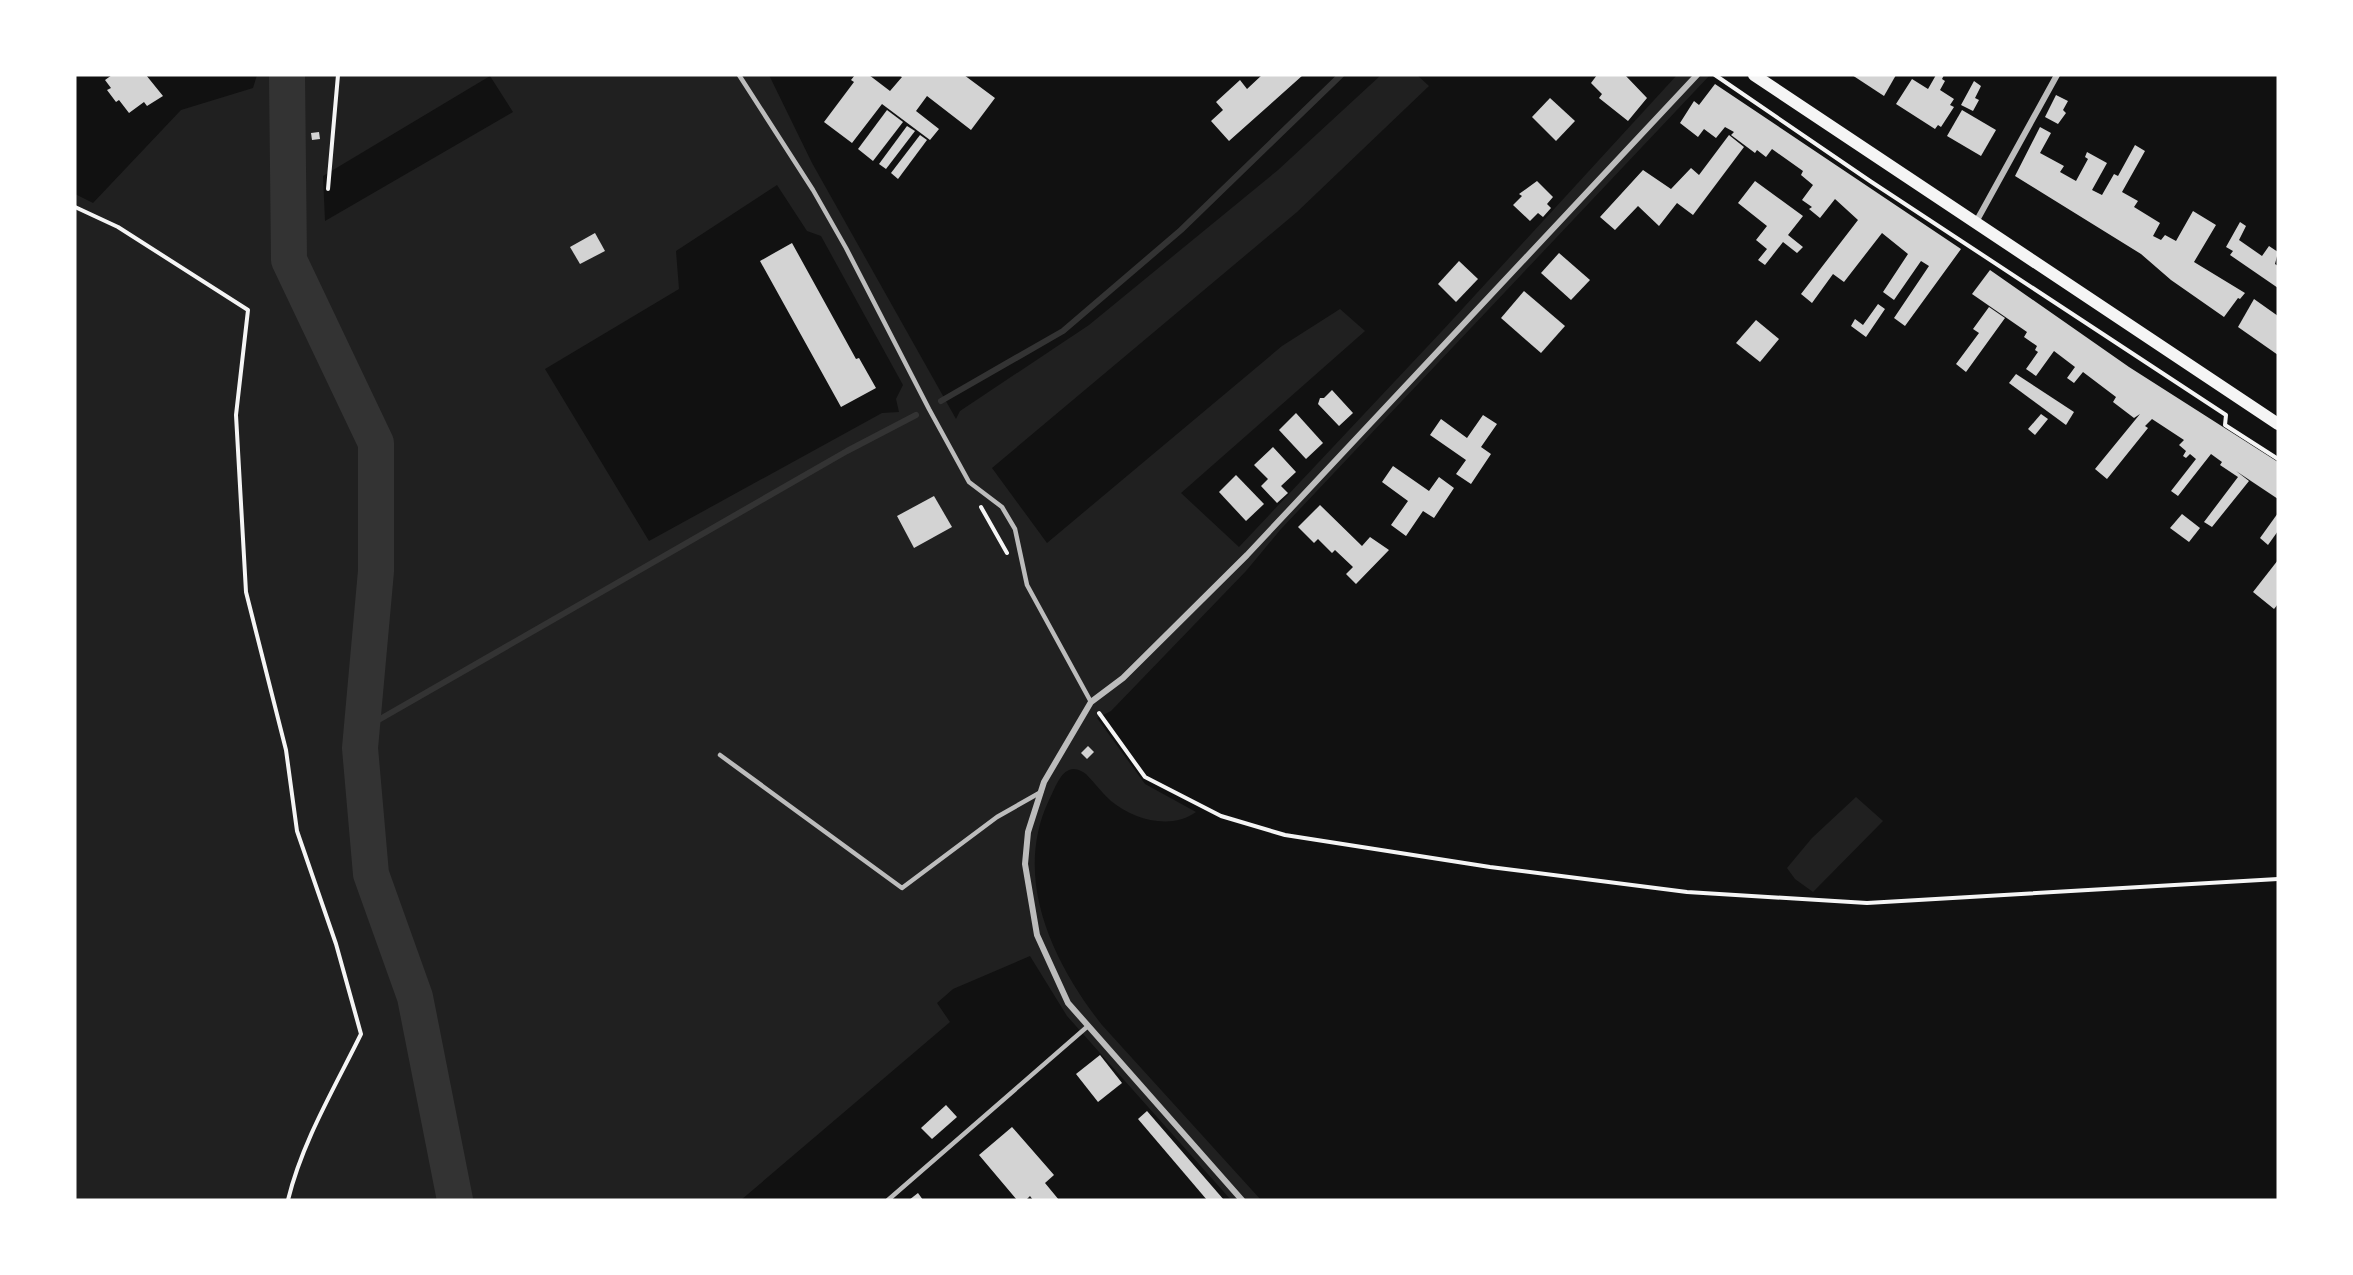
<svg xmlns="http://www.w3.org/2000/svg" width="2353" height="1275" viewBox="0 0 2353 1275" font-family="Raleway,sans-serif">
	<style>
		.green { fill: #202020; fill-rule: evenodd }
		.lines { fill: none; stroke-linecap: round; stroke-linejoin: round }
		.stream { stroke: #333; stroke-width: 6 }
		.river { stroke: #333; stroke-width: 36 }
		.building { fill: #d3d3d3 }
		.path { stroke: #f5f5f5; stroke-width: 4 }
		.service { stroke: #bcbcbc; stroke-width: 4.5 }
		.minor { stroke: #bcbcbc; stroke-width: 6 }
		.secondary { stroke: #f5f5f5; stroke-width: 12 }
	</style>
	<rect width="100%" height="100%" fill="#111"/>
	<!-- green -->
	<g class="green">
		<path d="M257,75H769L812,163L956,419L960,411L1089,325L1278,170L1381,75H1417L1429,86L1297,212L992,468L1047,543L1282,346L1340,309L1365,331L1181,493L1239,547L1443,330L1677,75H1710L1281,529L1246,571L1111,711L1097,718L1145,784L1196,812C1171,830 1134,820 1111,801C1102,793 1095,783 1086,774C1082,771 1075,767 1069,770C1059,774 1054,791 1049,800C1012,878 1053,963 1102,1025L1261,1200H1231L1067,1016L1030,956L953,989L937,1003L950,1022L741,1200H75V194L93,203L181,110L253,88ZM490,76L513,112L325,221L323,176ZM777,185L807,231L821,236L903,385L896,399L899,412L882,413L649,541L545,369L679,289L676,251Z"/>
		<polygon points="1856,797 1883,821 1813,892 1795,879 1787,868 1812,838"/>
	</g>
	<g class="lines">
		<!-- stream -->
		<g class="stream">
			<polyline points="941,401 1063,331 1181,230 1341,75"/>
			<polyline points="361,730 847,451 916,415"/>
		</g>
		<!-- river -->
		<polyline class="river" points="287,75 289,260 376,443 376,571 360,748 371,874 415,997 455,1200"/>
	</g>
	<!-- building -->
	<g class="building">
		<polygon points="112,75 146,75 163,96 147,106 144,102 129,113 119,100 116,102 107,90 111,88 105,80"/>
		<polygon points="855,75 869,75 890,91 902,77 899,75 964,75 995,98 971,130 927,96 916,111 939,129 930,140 882,104 852,143 824,122 854,82 851,80"/>
		<polygon points="1262,75 1303,75 1229,141 1211,121 1223,110 1216,102 1240,80 1247,89"/>
		<polygon points="1597,75 1625,75 1647,98 1628,121 1599,98 1602,94 1591,83"/>
		<polygon points="1852,75 1896,75 1884,96"/>
		<polygon points="1936,75 1944,75 1942,79 1945,81 1940,90 1954,99 1950,105 1954,107 1941,127 1938,125 1935,129 1896,104 1912,79 1928,89"/>
		<polygon points="1974,81 1981,86 1975,98 1979,100 1973,111 1961,105"/>
		<polygon points="1715,84 1961,249 1905,326 1894,318 1929,266 1921,261 1894,300 1883,292 1908,254 1882,233 1844,282 1833,274 1812,303 1801,294 1858,220 1835,199 1820,218 1809,209 1812,207 1802,200 1813,185 1801,175 1803,171 1772,149 1766,157 1757,150 1755,153 1731,135 1734,132 1725,127 1716,138 1704,129 1698,137 1680,123 1694,101 1699,105"/>
		<polygon points="2056,95 2068,101 2063,110 2066,113 2058,124 2045,117"/>
		<polygon points="1550,98 1575,121 1556,141 1532,117"/>
		<polygon points="887,110 903,122 873,161 858,149"/>
		<polygon points="1962,110 1996,130 1981,156 1947,136"/>
		<polygon points="907,126 915,131 886,169 879,164"/>
		<polygon points="2040,127 2051,133 2040,153 2064,166 2060,172 2076,181 2088,159 2085,157 2087,152 2107,163 2092,190 2102,195 2114,174 2118,176 2135,145 2145,151 2122,192 2138,201 2134,207 2160,223 2153,236 2161,240 2165,235 2176,241 2193,211 2216,225 2194,262 2245,293 2240,299 2238,298 2224,317 2171,280 2141,254 2015,176"/>
		<polygon points="319,132 320,139 312,140 311,133"/>
		<polygon points="920,135 927,140 898,179 891,173"/>
		<polygon points="1729,135 1744,147 1693,215 1677,203 1659,226 1638,206 1615,230 1600,217 1643,170 1671,189 1691,168 1699,175"/>
		<polygon points="1537,181 1553,197 1547,204 1551,208 1543,217 1538,213 1530,221 1513,205 1522,196 1519,194"/>
		<polygon points="1755,181 1803,216 1788,235 1803,247 1797,253 1783,242 1765,265 1758,260 1767,249 1756,240 1767,226 1738,203"/>
		<polygon points="2240,222 2246,226 2239,240 2262,256 2269,246 2278,252 2275,264 2278,266 2278,288 2230,255 2233,251 2226,247"/>
		<polygon points="595,233 605,251 580,264 570,247"/>
		<polygon points="792,243 856,359 859,358 876,388 841,407 760,261"/>
		<polygon points="1559,253 1590,280 1571,300 1541,273"/>
		<polygon points="1459,261 1478,279 1456,302 1438,284"/>
		<polygon points="1990,270 2129,367 2278,462 2278,499 2236,471 2249,481 2212,527 2204,522 2238,477 2220,465 2222,462 2211,454 2178,496 2171,491 2196,459 2190,454 2186,458 2183,456 2186,451 2179,445 2184,440 2152,419 2145,426 2148,428 2107,479 2095,469 2140,414 2134,418 2113,402 2116,397 2083,372 2074,383 2067,378 2075,367 2054,351 2036,376 2026,369 2038,352 2035,350 2037,346 2024,337 2027,332 1972,294"/>
		<polygon points="1524,291 1565,326 1541,353 1501,318"/>
		<polygon points="2254,299 2278,316 2278,355 2238,327"/>
		<polygon points="1878,304 1885,309 1866,337 1851,326 1855,319 1863,325"/>
		<polygon points="1989,307 2005,318 1966,372 1956,364 1979,333 1973,329"/>
		<polygon points="1756,320 1779,339 1760,362 1736,343"/>
		<polygon points="2016,374 2074,412 2066,425 2009,383"/>
		<polygon points="1332,390 1353,413 1339,426 1318,404 1320,398 1324,398"/>
		<polygon points="1296,413 1323,443 1306,459 1279,430"/>
		<polygon points="2041,414 2048,419 2035,435 2028,429"/>
		<polygon points="1483,415 1497,424 1481,447 1491,454 1471,484 1456,474 1466,460 1430,435 1441,419 1467,438"/>
		<polygon points="1273,447 1296,472 1281,486 1288,493 1277,503 1261,486 1268,479 1254,465"/>
		<polygon points="1393,466 1429,491 1439,477 1454,488 1434,518 1423,511 1406,536 1391,525 1408,501 1382,482"/>
		<polygon points="1236,475 1264,504 1246,521 1219,492"/>
		<polygon points="934,496 952,527 914,548 897,516"/>
		<polygon points="1320,505 1362,546 1370,537 1389,550 1356,584 1346,574 1353,567 1335,550 1332,553 1318,539 1314,543 1298,527"/>
		<polygon points="2278,513 2278,531 2268,545 2260,538"/>
		<polygon points="2182,514 2200,528 2189,542 2170,528"/>
		<polygon points="2278,560 2278,604 2274,609 2253,592"/>
		<polygon points="1088,746 1094,752 1087,759 1081,753"/>
		<polygon points="1100,1055 1122,1083 1098,1102 1076,1074"/>
		<polygon points="946,1105 957,1117 932,1139 921,1128"/>
		<polygon points="1147,1111 1224,1200 1207,1200 1138,1119"/>
		<polygon points="1012,1127 1054,1175 1045,1183 1059,1200 1033,1200 1030,1196 1026,1200 1017,1200 979,1155"/>
		<polygon points="918,1193 923,1200 909,1200"/>
	</g>
	<g class="lines">
		<!-- path -->
		<g class="path">
			<polyline points="1715,75 1870,181 2226,415 2225,425 2278,459"/>
			<polyline points="328,189 338,75"/>
			<path d="M75,207L118,227L248,310L236,415L246,592L286,750L297,831L336,944L361,1034C335,1087 302,1142 288,1200"/>
			<polyline points="981,507 1007,553"/>
			<polyline points="1099,713 1145,777 1221,816 1285,835 1490,867 1687,892 1867,903 2278,879"/>
		</g>
		<!-- service -->
		<g class="service">
			<polyline points="739,75 813,190 846,248 929,409 969,482 1002,507 1015,529 1027,585 1091,702"/>
			<polyline points="720,755 902,888 997,817 1041,792"/>
			<polyline points="888,1200 1088,1026"/>
		</g>
		<!-- minor -->
		<g class="minor">
			<polyline points="1976,222 2057,75"/>
			<polyline points="1242,1200 1068,1003 1037,935 1025,864 1028,832 1044,782 1091,702 1123,678 1247,555 1697,75"/>
		</g>
		<!-- secondary -->
		<polyline class="secondary" points="1754,75 2278,424"/>
	</g>
	<!-- border -->
	<rect width="2353" height="1275" fill="none" stroke="#ffffff" stroke-width="153"/>
</svg>
